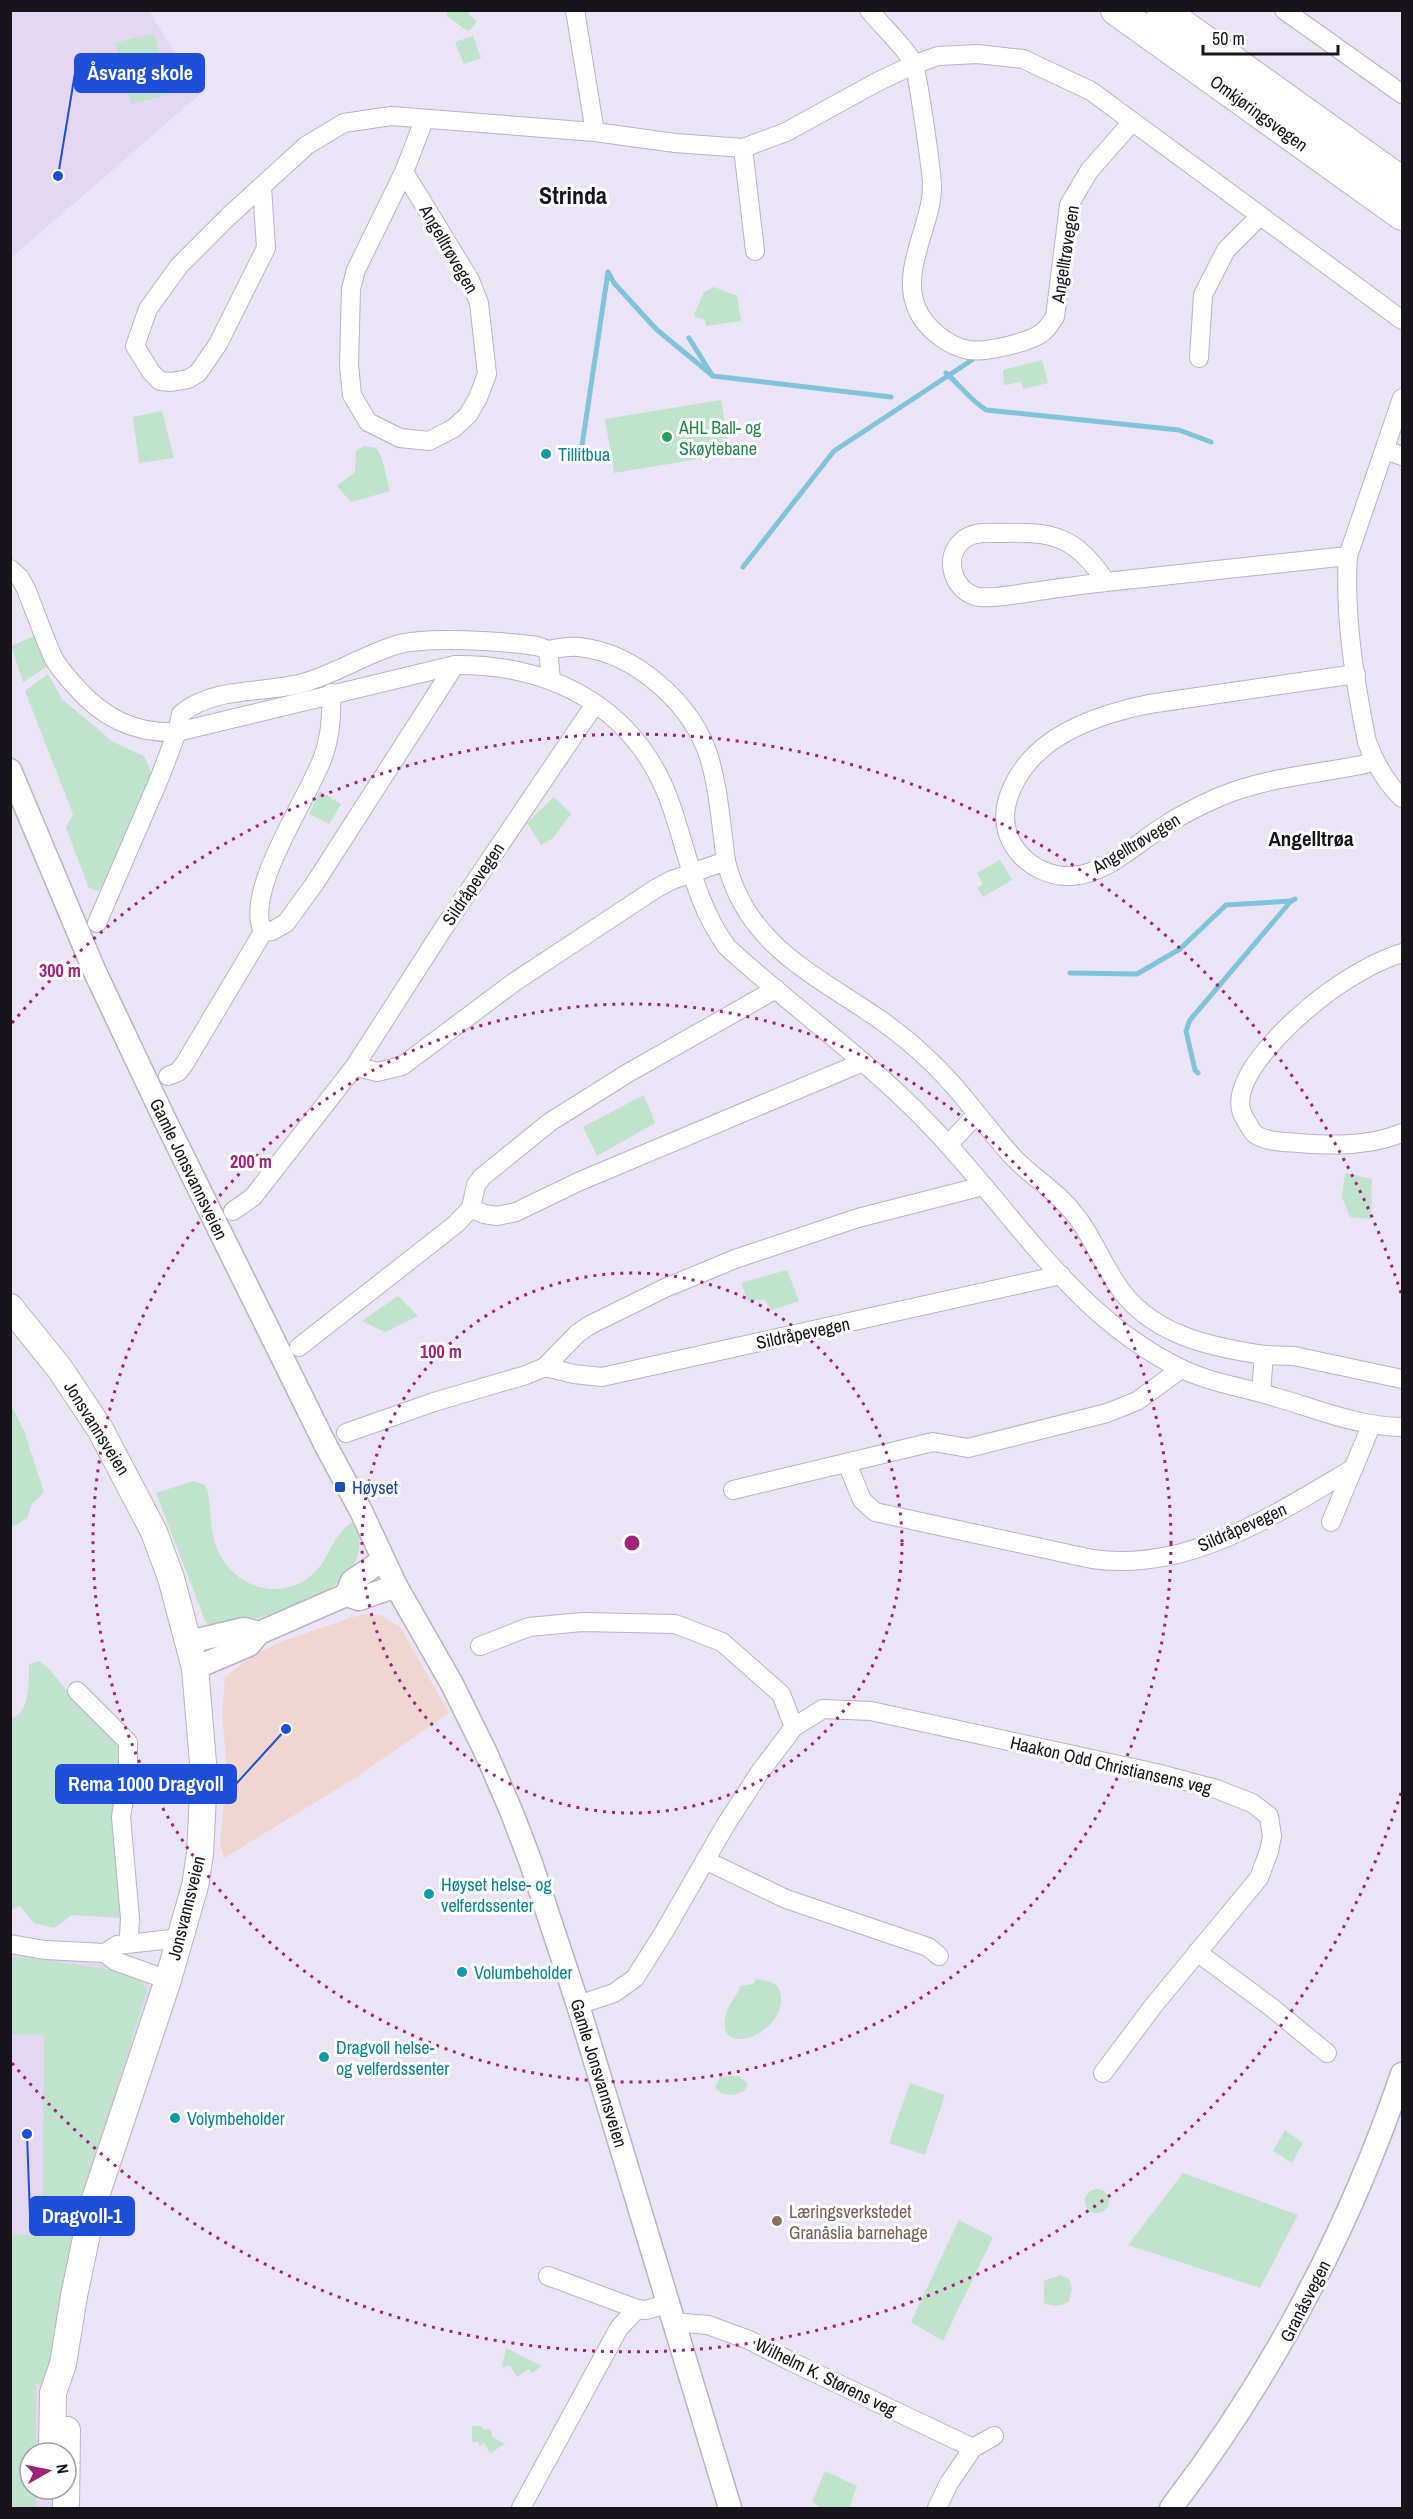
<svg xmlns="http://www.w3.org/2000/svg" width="1413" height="2519" viewBox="0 0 1413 2519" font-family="'Archivo Narrow',sans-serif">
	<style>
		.commercial { fill: #f0d6d1 }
		.built { fill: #e3d7f2 }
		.green { fill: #bfe3cb }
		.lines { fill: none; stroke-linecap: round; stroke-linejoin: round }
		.stream { stroke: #7fc4d9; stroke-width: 5 }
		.minor-casing { stroke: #bab2c5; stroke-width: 20 }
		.tertiary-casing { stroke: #bab2c5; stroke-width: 25 }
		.secondary-casing { stroke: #bab2c5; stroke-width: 28 }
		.trunk-casing { stroke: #bab2c5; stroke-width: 32 }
		.minor { stroke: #fff; stroke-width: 18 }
		.tertiary { stroke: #fff; stroke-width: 22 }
		.secondary { stroke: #fff; stroke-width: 26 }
		.trunk { stroke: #fff; stroke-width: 30 }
		.ring { fill: none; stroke: #a02378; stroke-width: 3; stroke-dasharray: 3 6 }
		.leisure-dot { fill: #2e9e5b; stroke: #fff; stroke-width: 2 }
		.culture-dot { fill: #0f9aa8; stroke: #fff; stroke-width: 2 }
		.transit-dot { fill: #1a4fb4; stroke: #fff; stroke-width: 2 }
		.education-dot { fill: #8d6e63; stroke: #fff; stroke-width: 2 }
		.labels { text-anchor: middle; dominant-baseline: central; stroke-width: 6; stroke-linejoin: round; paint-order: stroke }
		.street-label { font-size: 18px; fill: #17141b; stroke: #fff }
		.leisure-label { font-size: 18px; fill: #27864d; stroke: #fff; text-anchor: start }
		.culture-label { font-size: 18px; fill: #0d838f; stroke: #fff; text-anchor: start }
		.transit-label { font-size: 18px; fill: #164399; stroke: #fff; text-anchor: start }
		.education-label { font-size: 18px; fill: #785e54; stroke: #fff; text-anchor: start }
		.quarter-label { font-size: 21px; font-weight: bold; fill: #17141b; stroke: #fff }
		.district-label { font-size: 24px; font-weight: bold; fill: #17141b; stroke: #fff }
		.centre { fill: #a02378; stroke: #fff; stroke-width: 3 }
		.ring-label { font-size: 18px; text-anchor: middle; font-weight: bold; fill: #a02378; stroke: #fff; stroke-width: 6; stroke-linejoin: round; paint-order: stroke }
		.leader { fill: none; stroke: #1d4ed8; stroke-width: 2 }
		.callout-dot { fill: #1d4ed8; stroke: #fff; stroke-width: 2 }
		.callout { fill: #1d4ed8; stroke: #1d4ed8; stroke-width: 2 }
		.callout-label { font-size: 20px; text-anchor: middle; font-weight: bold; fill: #fff }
	</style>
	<rect width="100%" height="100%" fill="#ebe3f6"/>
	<!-- commercial -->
	<polygon class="commercial" points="362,1614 381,1615 400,1627 449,1713 355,1778 224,1858 220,1844 227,1770 222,1713 225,1677 255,1654 286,1640"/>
	<!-- built -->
	<g class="built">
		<polygon points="11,11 149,11 200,94 11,258"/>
		<polygon points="10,1944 131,1968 154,1990 74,2296 60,2453 30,2453 30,2489 59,2489 59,2508 11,2508"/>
	</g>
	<!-- green -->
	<g class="green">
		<polygon points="449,11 470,11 468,14 477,21 469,32 446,15"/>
		<polygon points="154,33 170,94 131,104 115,43"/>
		<polygon points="473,36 481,58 464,64 455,42"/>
		<polygon points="714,287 737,296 741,321 706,326 705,319 697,318 694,315 704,292"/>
		<polygon points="1042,360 1048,383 1023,389 1021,382 1004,385 1003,370"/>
		<polygon points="721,400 730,454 614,473 605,419"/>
		<polygon points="162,411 174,458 139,463 133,417"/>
		<path d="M365,446L376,448C385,460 385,475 390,491L351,502L337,486L355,472L356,451Z"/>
		<polygon points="36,635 51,664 23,682 11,646"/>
		<polygon points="48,674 62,699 113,742 144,756 152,774 106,883 98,891 89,888 66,828 73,814 25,691"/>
		<polygon points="320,791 341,804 329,824 309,814"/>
		<polygon points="554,797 571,814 553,838 541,845 527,823"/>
		<polygon points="1000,860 1012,880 983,897 977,888 983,884 977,873"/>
		<polygon points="644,1095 655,1123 597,1156 583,1127"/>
		<polygon points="1345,1173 1372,1179 1371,1219 1350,1217 1342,1197"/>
		<polygon points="787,1270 799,1301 772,1310 764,1299 748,1301 741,1283"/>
		<polygon points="398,1296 418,1316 385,1332 362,1321"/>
		<polygon points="11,1405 24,1431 44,1492 32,1504 27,1518 11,1528"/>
		<path d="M193,1481L205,1485L208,1492C211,1511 210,1534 218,1551C235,1590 286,1603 316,1571C331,1555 334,1532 354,1521C387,1590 266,1616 219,1628L206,1623L156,1493Z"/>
		<path d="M39,1661L49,1669L82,1708L120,1741L119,1798L112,1815L117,1834L122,1918L72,1915L54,1928L34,1923L20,1906L11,1910V1718C31,1714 28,1681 29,1665Z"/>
		<polygon points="10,1957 23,1957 132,1973 147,1989 86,2192 51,2385 36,2384 36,2453 30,2453 30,2489 36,2489 36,2508 11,2508 10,2235 43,2234 44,2035 11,2034"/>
		<path d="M756,1979C771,1981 781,1983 781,1999C782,2036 714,2059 726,2015C728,2005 737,1995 741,1986L753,1984Z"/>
		<path d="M730,2076H738L748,2084L744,2091C733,2096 724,2097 715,2088L720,2077Z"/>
		<polygon points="910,2083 945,2095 925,2155 889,2143"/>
		<polygon points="1285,2130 1303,2143 1292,2163 1273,2151"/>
		<polygon points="1183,2173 1298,2215 1260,2288 1128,2245"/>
		<circle cx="1097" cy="2201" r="12"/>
		<polygon points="959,2220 993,2237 943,2341 911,2322"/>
		<path d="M1061,2275L1069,2279L1072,2288L1069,2301C1058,2307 1055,2307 1044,2303V2281Z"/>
		<polygon points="506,2348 542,2366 532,2373 529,2369 517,2377 510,2366 502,2367"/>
		<polygon points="472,2426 480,2426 484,2430 491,2429 492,2437 505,2444 490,2453 484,2443 480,2446 478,2442 472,2442"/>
		<polygon points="825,2471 857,2486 849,2508 822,2508 812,2502"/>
	</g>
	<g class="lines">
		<!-- stream -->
		<g class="stream">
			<polyline points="689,338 712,375"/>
			<path d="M946,373C960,385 970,400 986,410L1179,430L1211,442"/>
			<polyline points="580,459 608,272 614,283 656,329 713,376 891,397"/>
			<polyline points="743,567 834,451 972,360"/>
			<polyline points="1070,973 1137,974 1180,949 1226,905 1291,901"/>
			<polyline points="1198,1073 1195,1070 1186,1031 1190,1020 1291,901 1295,899"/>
		</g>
		<!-- minor casing -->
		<g class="minor-casing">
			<g id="minor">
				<polyline points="575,10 595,132"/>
				<path d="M869,10C883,27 902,44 913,62C917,68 933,178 932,189C931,226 900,271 917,309C925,328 949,347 969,350C985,353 1031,342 1043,332C1048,328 1051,322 1055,317L1069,205L1089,171L1132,122"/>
				<polyline points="1284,10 1402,94"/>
				<polyline points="743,148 755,251"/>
				<polyline points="404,172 470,280 479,303 487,374 478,398 468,415 454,428 429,441 400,438 368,422 352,395 349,365 351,289 356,270 404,172 424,120"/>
				<polyline points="262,187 266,248 218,344 198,373 188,379 171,382 160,381 151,372 135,346 148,309 179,266 229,216 307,145 344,123 391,116 595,132 675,143 743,148 786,132 877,82 915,64 938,56 978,54 1023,59 1091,91 1402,320"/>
				<polyline points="1199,358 1203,295 1226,250 1260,216"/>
				<path d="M1402,398L1348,556C1344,617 1355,682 1367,742C1375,763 1386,783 1402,798"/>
				<polyline points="1385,450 1402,456"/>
				<path d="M10,569L20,578L26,589C35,611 43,635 53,657C59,669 68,678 76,687C103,718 135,734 177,732L455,665C556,664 641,711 673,811C689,859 697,906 727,947C791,1006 864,1057 925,1120C1008,1204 1071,1316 1180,1368C1210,1383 1243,1387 1275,1397C1317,1409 1359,1427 1402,1427"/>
				<path d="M1106,582C1082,585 1057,588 1033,592C1016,594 996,599 979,597C954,593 942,558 962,541C973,531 988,533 1001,533C1054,531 1076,537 1106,582L1348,556"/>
				<path d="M1356,674L1149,704C1110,712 1063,726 1034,756C1021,769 1009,789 1006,807C999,846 1035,878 1072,876C1107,874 1138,842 1167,824C1183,814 1201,805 1219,797C1264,778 1314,774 1361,765L1374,761"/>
				<path d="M726,861C746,945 814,974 879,1019C918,1046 949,1077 977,1114L948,1145"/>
				<path d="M97,923L160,777L177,732L181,714C214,686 263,694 303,683C335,674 364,655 396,645C428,636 502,641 537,646L548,650L551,679"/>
				<polyline points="263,932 272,931 286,923 315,883 455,665"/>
				<path d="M1402,953C1379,960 1350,977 1330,991C1303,1011 1220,1080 1245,1119C1248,1123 1251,1131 1255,1134C1265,1142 1287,1142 1299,1143C1334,1146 1369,1146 1402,1133"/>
				<path d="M355,1066L377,1072L402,1066L513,983L655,889L672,880L726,861C721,826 719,790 709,757C692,704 636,653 579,647C569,646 558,648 548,650"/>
				<path d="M168,1076L178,1072L185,1063L263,932C243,891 308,799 323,757C330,738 332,713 331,693"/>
				<path d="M977,1114C990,1129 1002,1146 1016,1160C1035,1179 1059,1193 1076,1216C1092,1236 1101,1261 1116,1283C1148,1334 1209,1347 1264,1355L1261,1392"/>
				<polyline points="471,1208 484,1214 497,1216 516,1212 578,1182 863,1062"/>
				<polyline points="233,1211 253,1197 355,1066 443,929 595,704"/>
				<polyline points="299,1347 456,1224 471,1208 476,1185 482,1177 550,1122 628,1073 776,989"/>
				<polyline points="1264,1355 1294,1356 1402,1379"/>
				<polyline points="545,1367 574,1374 602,1377 1061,1275"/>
				<polyline points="346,1433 434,1402 526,1375 545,1367 578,1333 590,1325 665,1288 735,1259 858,1218 983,1186"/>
				<path d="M847,1463L862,1500L875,1512L1092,1559C1188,1573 1274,1515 1354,1468"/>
				<polyline points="733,1490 933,1442 968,1448 1107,1413 1137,1401 1181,1369"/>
				<polyline points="1331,1522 1371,1426"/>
				<polyline points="480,1646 529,1627 582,1622 675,1624 722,1642 781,1694 794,1727"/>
				<polyline points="77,1691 128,1742 128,1776 121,1817 130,1918 129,1935"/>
				<polyline points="705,1860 786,1899 928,1947 939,1956"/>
				<polyline points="10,1944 45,1950 105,1953"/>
				<polyline points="1197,1952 1271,2007 1327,2053"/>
				<polyline points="168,1980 115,1961 105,1953 117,1945 181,1938"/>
				<polyline points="578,2005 614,1993 635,1978 664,1932 725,1826 760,1772 794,1727 823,1709 871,1711 1156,1773 1216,1789 1252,1803 1269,1816 1272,1836 1269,1851 1259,1878 1154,2005 1103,2073"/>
				<polyline points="548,2276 637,2309 646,2310 667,2304"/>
				<polyline points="674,2324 684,2323 708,2325 749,2340 790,2361 973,2448"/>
				<polyline points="521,2508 619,2328 637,2309"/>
				<polyline points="937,2508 949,2483 973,2448 994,2436"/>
			</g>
		</g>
		<!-- tertiary casing -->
		<g class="tertiary-casing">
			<g id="tertiary">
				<polyline points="10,770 95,972 163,1116 325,1444 361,1511 396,1586 452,1684 486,1753 512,1813 531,1863 578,2005 730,2508"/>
				<polyline points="346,1595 352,1581 383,1560"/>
				<polyline points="189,1642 244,1629 259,1633"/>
				<polyline points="195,1668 249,1645 259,1633 346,1595 359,1599 396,1586"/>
				<path d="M1171,2508C1273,2375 1348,2232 1402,2074"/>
			</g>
		</g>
		<!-- secondary casing -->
		<g class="secondary-casing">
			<g id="secondary">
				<polyline points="10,1307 60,1369 100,1429 154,1532 171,1578 195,1668 204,1775 200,1854 195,1886 168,1980 93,2205 74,2296 63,2364 53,2393 52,2453"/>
				<polyline points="66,2508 67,2430"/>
			</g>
		</g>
		<!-- trunk casing -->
		<g class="trunk-casing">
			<g id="trunk">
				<polyline points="1116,10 1402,215"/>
				<polyline points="1162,10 1402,182"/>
			</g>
		</g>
		<!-- minor -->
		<use href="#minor" class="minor"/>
		<!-- tertiary -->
		<use href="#tertiary" class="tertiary"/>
		<!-- secondary -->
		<use href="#secondary" class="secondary"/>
		<!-- trunk -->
		<use href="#trunk" class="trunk"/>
	</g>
	<!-- distance rings -->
	<g class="ring">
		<circle cx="632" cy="1543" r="270"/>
		<circle cx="632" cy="1543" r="539"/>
		<path d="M1401 1793A809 809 0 0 1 12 2063M12 1023A809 809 0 0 1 1401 1293"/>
	</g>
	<!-- markers -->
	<circle class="leisure-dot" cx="667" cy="437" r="6"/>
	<g class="culture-dot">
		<circle cx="546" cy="454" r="6"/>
		<circle cx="429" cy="1894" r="6"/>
		<circle cx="462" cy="1972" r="6"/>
		<circle cx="324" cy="2057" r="6"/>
		<circle cx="175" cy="2118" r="6"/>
	</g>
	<rect class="transit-dot" x="334" y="1481" width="12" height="12" rx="3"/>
	<circle class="education-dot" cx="777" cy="2221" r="6"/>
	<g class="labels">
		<!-- street labels -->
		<g class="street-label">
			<text transform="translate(1259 113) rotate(36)">Omkjøringsvegen</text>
			<text transform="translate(449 249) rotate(60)">Angelltrøvegen</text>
			<text transform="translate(1065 254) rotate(-81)">Angelltrøvegen</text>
			<text transform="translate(1136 843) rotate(-31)">Angelltrøvegen</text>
			<text transform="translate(473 884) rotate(-56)">Sildråpevegen</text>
			<text transform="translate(189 1169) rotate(64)">Gamle Jonsvannsveien</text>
			<text transform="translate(803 1333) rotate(-12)">Sildråpevegen</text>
			<text transform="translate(97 1428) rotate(58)">Jonsvannsveien</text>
			<text transform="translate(1242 1527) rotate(-24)">Sildråpevegen</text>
			<text transform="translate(1111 1765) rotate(13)">Haakon Odd Christiansens veg</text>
			<text transform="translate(186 1908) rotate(-76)">Jonsvannsveien</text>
			<text transform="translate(599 2073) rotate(73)">Gamle Jonsvannsveien</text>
			<text transform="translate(1305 2301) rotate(-63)">Granåsvegen</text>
			<text transform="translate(826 2377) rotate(26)">Wilhelm K. Størens veg</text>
		</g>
		<!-- leisure labels -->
		<g class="leisure-label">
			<text x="679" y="427">AHL Ball- og<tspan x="679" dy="21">Skøytebane</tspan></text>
		</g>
		<!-- culture labels -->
		<g class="culture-label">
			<text x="558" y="454">Tillitbua</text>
			<text x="441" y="1884">Høyset helse- og<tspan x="441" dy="21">velferdssenter</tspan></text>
			<text x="474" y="1972">Volumbeholder</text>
			<text x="336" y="2047">Dragvoll helse-<tspan x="336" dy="21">og velferdssenter</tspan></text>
			<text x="187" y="2118">Volymbeholder</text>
		</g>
		<!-- transit labels -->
		<g class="transit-label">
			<text x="352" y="1487">Høyset</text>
		</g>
		<!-- education labels -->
		<g class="education-label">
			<text x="789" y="2211">Læringsverkstedet<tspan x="789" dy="21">Granåslia barnehage</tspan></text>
		</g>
		<!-- quarter labels -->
		<g class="quarter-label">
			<text x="1311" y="838">Angelltrøa</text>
		</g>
		<!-- district labels -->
		<g class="district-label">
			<text x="573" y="195">Strinda</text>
		</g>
	</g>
	<circle cx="632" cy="1543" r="9" class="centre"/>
	<g class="ring-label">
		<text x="60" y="977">300 m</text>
		<text x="251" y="1168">200 m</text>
		<text x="441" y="1358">100 m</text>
	</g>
	<!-- callouts -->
	<path class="leader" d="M58 176L75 73M286 1729L236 1784M27 2134L30 2216"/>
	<g class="callout-dot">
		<circle cx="58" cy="176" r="6"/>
		<circle cx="286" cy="1729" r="6"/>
		<circle cx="27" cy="2134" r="6"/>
	</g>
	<g class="callout">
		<rect x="75" y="54" width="129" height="38" rx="6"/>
		<rect x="56" y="1765" width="180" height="38" rx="6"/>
		<rect x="30" y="2197" width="104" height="38" rx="6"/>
	</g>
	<g class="callout-label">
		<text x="140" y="80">Åsvang skole</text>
		<text x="146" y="1791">Rema 1000 Dragvoll</text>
		<text x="82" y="2223">Dragvoll-1</text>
	</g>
	<!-- border -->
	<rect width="1413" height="2519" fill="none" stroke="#17141b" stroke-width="24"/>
	<!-- north arrow -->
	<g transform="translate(48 2471) rotate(81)"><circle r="28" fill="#ffffff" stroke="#a2a1a4" stroke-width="1.5"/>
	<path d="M0-4.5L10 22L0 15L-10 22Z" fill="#a02378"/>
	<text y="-9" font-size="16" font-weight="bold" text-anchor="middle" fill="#17141b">N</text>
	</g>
	<!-- scale -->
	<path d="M1203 45v9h135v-9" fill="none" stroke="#17141b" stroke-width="3"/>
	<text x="1212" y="45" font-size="18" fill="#17141b" stroke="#ffffff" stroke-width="4.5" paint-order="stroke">50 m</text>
</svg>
